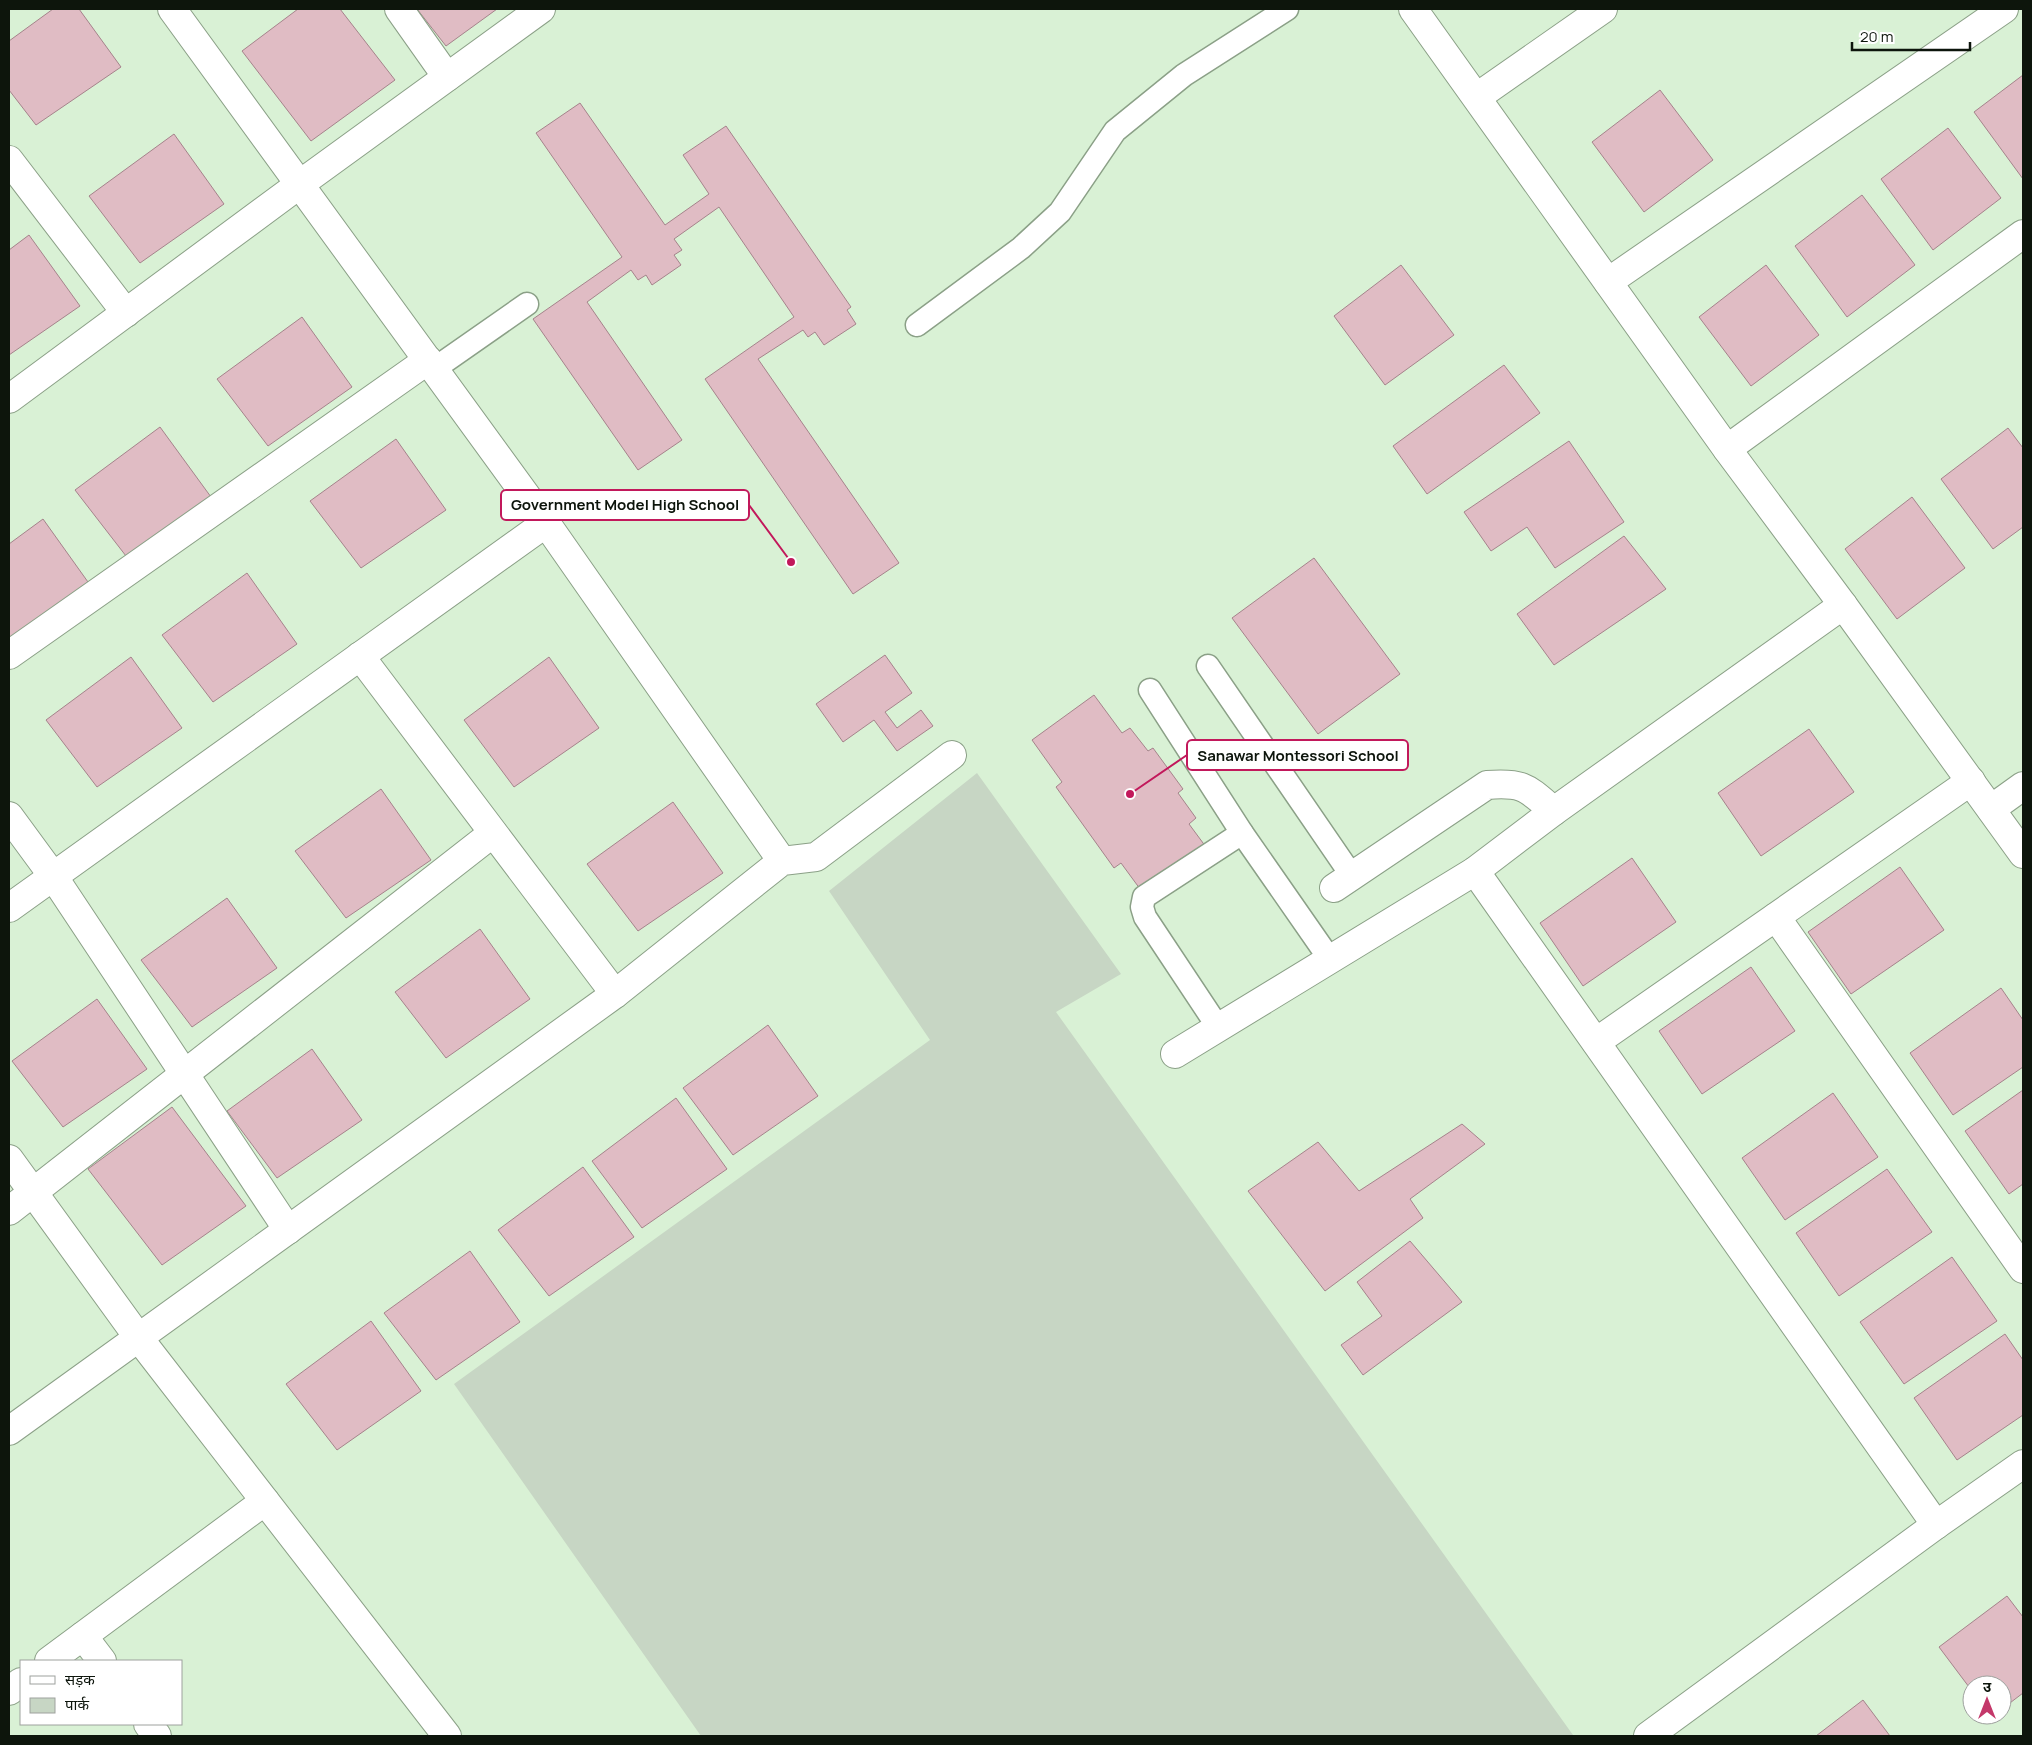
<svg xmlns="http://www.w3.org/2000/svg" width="2032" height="1745" viewBox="0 0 2032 1745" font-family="Manrope,'Noto Sans Devanagari',sans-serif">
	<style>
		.green { fill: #c7d6c4 }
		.building { fill: #e0bcc4; stroke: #a5838b }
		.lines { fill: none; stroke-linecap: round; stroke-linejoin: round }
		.lane-casing { stroke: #8ba087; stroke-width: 25 }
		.street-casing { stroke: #8ba087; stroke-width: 30 }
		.lane { stroke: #fff; stroke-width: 22 }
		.street { stroke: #fff; stroke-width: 28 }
		.leader { fill: none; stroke: #c2185b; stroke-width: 2 }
		.callout-dot { fill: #c2185b; stroke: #fff; stroke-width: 2 }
		.callout { fill: #fff; stroke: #c2185b; stroke-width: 2 }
		.callout-label { font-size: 15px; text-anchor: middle; font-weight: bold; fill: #0d150c }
	</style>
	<rect width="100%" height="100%" fill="#d9f1d5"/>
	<!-- green -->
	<polygon class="green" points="977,773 1121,974 1056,1012 1573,1735 1571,1736 701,1736 454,1384 930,1040 829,891"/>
	<!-- building -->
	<g class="building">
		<polygon points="53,9 79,9 121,67 36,125 9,90 9,41"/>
		<polygon points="298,9 340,9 395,80 311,141 242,51"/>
		<polygon points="417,9 497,9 446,46"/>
		<polygon points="2023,75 2023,179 1974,112"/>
		<polygon points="1660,90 1713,160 1644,212 1592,142"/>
		<polygon points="580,103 665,225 709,194 683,155 726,126 851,307 847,310 856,324 824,345 815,332 808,337 803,330 758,359 899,563 853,594 705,379 794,317 719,207 674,239 682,250 674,255 681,265 652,285 646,275 638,280 631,270 587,302 682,440 638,470 533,319 622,257 536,133"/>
		<polygon points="1948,128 2001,198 1933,250 1881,179"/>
		<polygon points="174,134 224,204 140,263 89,196"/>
		<polygon points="1862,195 1915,265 1847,317 1795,246"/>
		<polygon points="29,235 80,306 9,355 9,250"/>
		<polygon points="1401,265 1454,335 1385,385 1334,316"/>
		<polygon points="1766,265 1819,335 1751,386 1699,317"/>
		<polygon points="302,317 352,387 268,446 217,379"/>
		<polygon points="1504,365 1540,413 1427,494 1393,446"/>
		<polygon points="160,427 211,497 126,556 75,490"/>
		<polygon points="2008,428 2023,448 2023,527 1993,549 1941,479"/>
		<polygon points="396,439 446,510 361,568 310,501"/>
		<polygon points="1569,441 1624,522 1555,568 1527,527 1491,551 1464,512"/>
		<polygon points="1912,497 1965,568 1897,619 1845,549"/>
		<polygon points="43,519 93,589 9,648 9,544"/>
		<polygon points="1624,536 1666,589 1554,665 1517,614"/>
		<polygon points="1314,558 1400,674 1318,734 1232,618"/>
		<polygon points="247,573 297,644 213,702 162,635"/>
		<polygon points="885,655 912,693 885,712 897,728 921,710 933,726 897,751 874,720 843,742 816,704"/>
		<polygon points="131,657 182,728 97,787 46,720"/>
		<polygon points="549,657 599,728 514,787 464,720"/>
		<polygon points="1094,695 1122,733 1130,728 1148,751 1153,748 1183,789 1178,793 1196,818 1189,824 1206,847 1143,893 1121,863 1114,868 1056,787 1062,782 1032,740"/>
		<polygon points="1809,729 1854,792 1761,856 1718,793"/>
		<polygon points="381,789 431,860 346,918 295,851"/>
		<polygon points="673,802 723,873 638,931 587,864"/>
		<polygon points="1632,858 1676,922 1583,986 1540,923"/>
		<polygon points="1900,867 1944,930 1851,994 1808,932"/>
		<polygon points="227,898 277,968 192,1027 141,960"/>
		<polygon points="480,929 530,999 446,1058 395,992"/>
		<polygon points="1751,967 1795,1031 1702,1094 1659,1031"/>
		<polygon points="2001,988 2023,1020 2023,1067 1953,1115 1910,1053"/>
		<polygon points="97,999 147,1069 63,1127 12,1061"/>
		<polygon points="768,1025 818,1096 733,1155 683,1088"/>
		<polygon points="312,1049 362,1120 277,1178 227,1111"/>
		<polygon points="2023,1090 2023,1184 2009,1194 1965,1131"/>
		<polygon points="1833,1093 1878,1157 1785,1220 1742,1158"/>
		<polygon points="676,1098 727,1169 642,1228 592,1161"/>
		<polygon points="172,1107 246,1206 162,1265 88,1169"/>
		<polygon points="1462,1124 1485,1144 1410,1199 1423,1218 1325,1291 1248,1191 1318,1142 1359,1191"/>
		<polygon points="583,1167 634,1237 549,1296 498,1230"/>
		<polygon points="1887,1169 1932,1232 1839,1296 1796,1233"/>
		<polygon points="1410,1241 1462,1302 1363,1375 1341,1345 1382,1316 1357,1282"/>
		<polygon points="470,1251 520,1322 436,1380 384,1313"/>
		<polygon points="1952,1257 1997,1321 1904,1384 1860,1322"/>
		<polygon points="371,1321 421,1391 337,1450 286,1384"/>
		<polygon points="2005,1334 2023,1360 2023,1415 1957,1460 1914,1398"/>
		<polygon points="2007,1596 2023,1617 2023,1693 2002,1709 2002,1685 1972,1685 1972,1691 1939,1647"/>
		<polygon points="1863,1700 1890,1736 1816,1736"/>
	</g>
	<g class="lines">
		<!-- lane casing -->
		<g class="lane-casing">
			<g id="lane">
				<polyline points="917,325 1021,248 1060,212 1115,131 1184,75 1287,9"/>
				<polyline points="434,369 527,304"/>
				<polyline points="1208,666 1352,876"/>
				<polyline points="1150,690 1242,833 1329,958"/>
				<polyline points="1218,1027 1145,917 1142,907 1144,897 1242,833"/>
			</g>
		</g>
		<!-- street casing -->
		<g class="street-casing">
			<g id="street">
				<polyline points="172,9 546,523 782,861"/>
				<polyline points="399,9 447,77"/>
				<polyline points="1413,9 1727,449 1843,605 2023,854"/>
				<polyline points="1477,97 1603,9"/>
				<polyline points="9,160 126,313"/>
				<polyline points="1608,282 2004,9"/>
				<polyline points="9,399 300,184 541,9"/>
				<polyline points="1727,449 2023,234"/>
				<polyline points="9,655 428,360"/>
				<polyline points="360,656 615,994"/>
				<polyline points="1991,809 2023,786"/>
				<polyline points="9,816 53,876 288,1230"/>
				<polyline points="1475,871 1936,1525"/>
				<path d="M1334,888L1487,785C1524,782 1527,788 1554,811"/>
				<polyline points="9,908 546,523"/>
				<polyline points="1776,917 2023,1269"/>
				<polyline points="1596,1042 1971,781"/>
				<polyline points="1175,1054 1475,871 1554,811 1843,605"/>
				<polyline points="9,1159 138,1337 447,1736"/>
				<polyline points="9,1211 493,833"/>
				<polyline points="9,1431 615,994 782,861 816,857 952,755"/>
				<polyline points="83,1636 102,1661"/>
				<polyline points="49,1661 265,1501"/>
				<polyline points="9,1691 21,1682"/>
				<polyline points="148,1724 157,1736"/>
				<polyline points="1648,1736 1936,1525 2023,1464"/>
			</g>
		</g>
		<!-- lane -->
		<use href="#lane" class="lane"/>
		<!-- street -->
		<use href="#street" class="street"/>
	</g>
	<!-- callouts -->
	<path class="leader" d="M791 562L749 505M1130 794L1187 755"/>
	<g class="callout-dot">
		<circle cx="791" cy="562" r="5"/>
		<circle cx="1130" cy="794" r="5"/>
	</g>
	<g class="callout">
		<rect x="501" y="490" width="248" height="30" rx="5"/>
		<rect x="1187" y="740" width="221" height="30" rx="5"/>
	</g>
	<g class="callout-label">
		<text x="625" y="510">Government Model High School</text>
		<text x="1298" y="761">Sanawar Montessori School</text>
	</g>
	<!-- border -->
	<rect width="2032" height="1745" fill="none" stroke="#0d150c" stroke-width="20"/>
	<!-- legend -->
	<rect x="20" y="1660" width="162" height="65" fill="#ffffff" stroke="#9ea19e"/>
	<rect x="30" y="1676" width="25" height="8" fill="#ffffff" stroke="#9ea19e"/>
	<text x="65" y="1685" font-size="15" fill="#0d150c">सड़क</text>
	<rect x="30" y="1698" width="25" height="15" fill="#c7d6c4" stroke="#9ea19e"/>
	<text x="65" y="1710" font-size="15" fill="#0d150c">पार्क</text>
	<!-- north arrow -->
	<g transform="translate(1987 1700)"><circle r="24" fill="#ffffff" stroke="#9ea19e"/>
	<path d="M0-4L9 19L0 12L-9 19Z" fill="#c4386a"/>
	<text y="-8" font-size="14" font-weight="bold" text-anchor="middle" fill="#0d150c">उ</text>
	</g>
	<!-- scale -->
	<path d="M1852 42v8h118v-8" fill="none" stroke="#0d150c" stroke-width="2.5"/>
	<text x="1860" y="42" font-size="15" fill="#0d150c" stroke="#ffffff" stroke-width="4" paint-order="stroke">20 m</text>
</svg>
